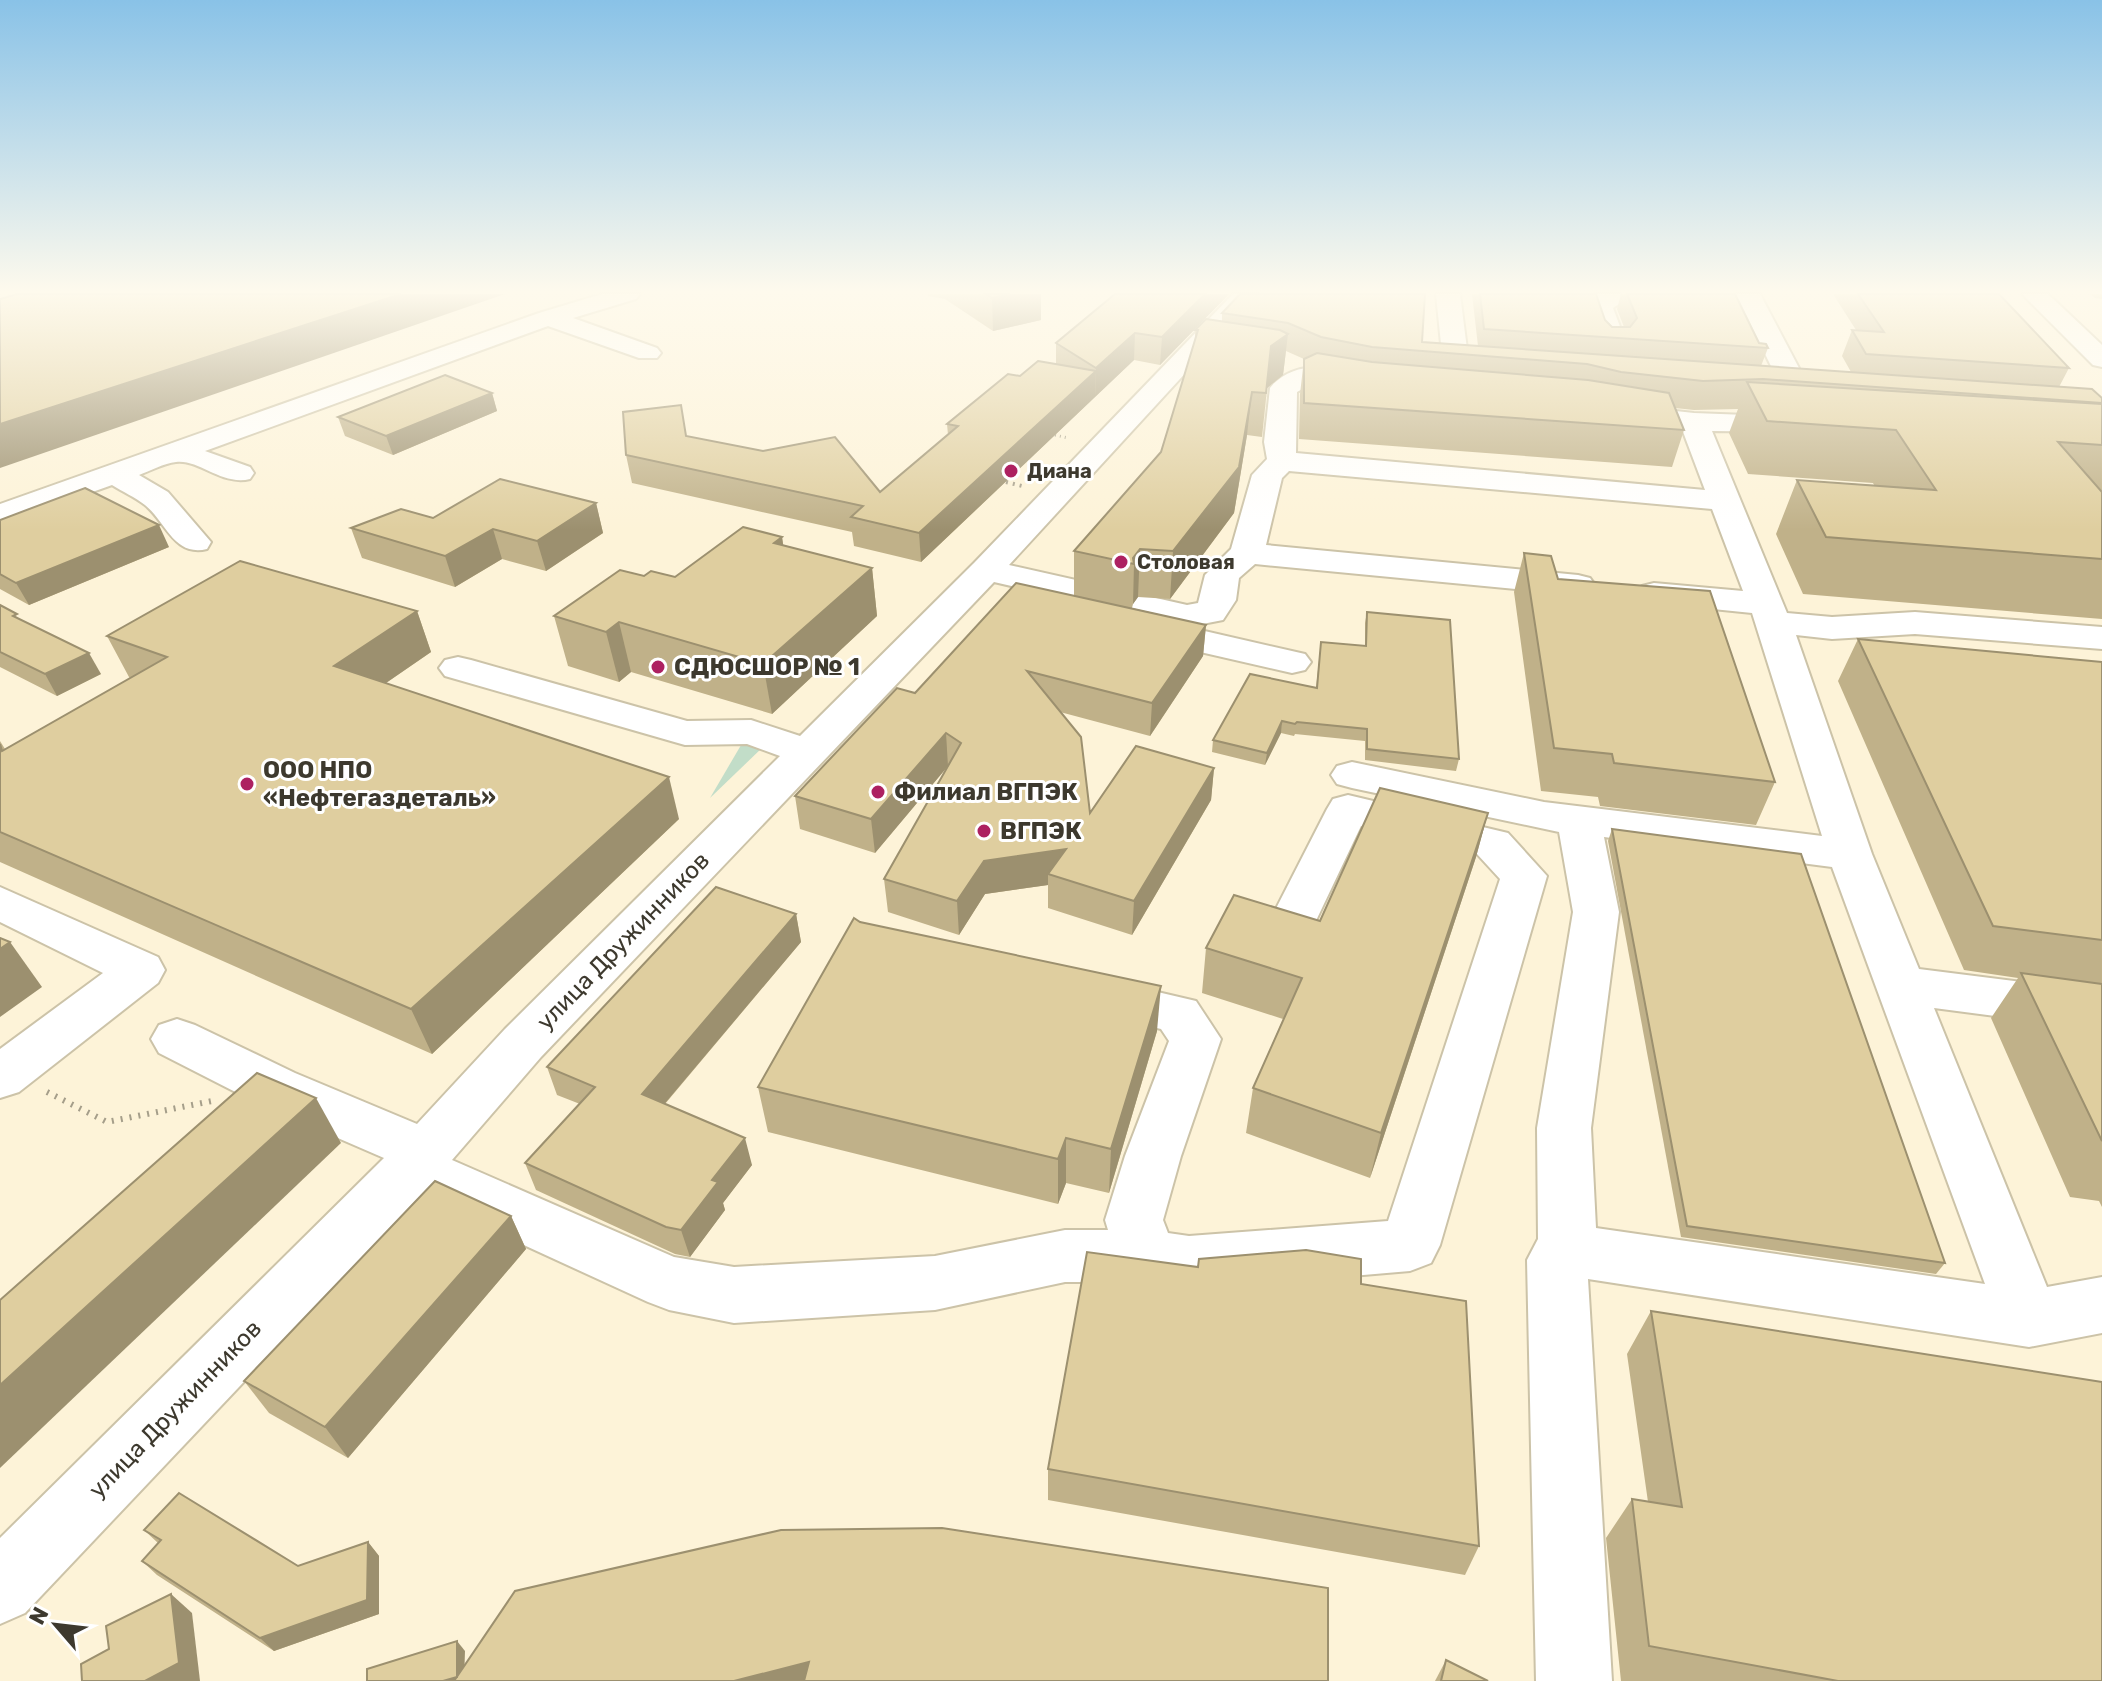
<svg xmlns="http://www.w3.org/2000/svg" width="2102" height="1681" viewBox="0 0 2102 1681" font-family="Rubik,sans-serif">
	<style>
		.green { fill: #c2ddc8 }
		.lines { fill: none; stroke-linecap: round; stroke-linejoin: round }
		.minor-casing { stroke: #ccc3a8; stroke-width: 4 }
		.path-far2 { stroke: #a59e8a; stroke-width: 3; stroke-dasharray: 1 4; stroke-linecap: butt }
		.path-far1 { stroke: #a59e8a; stroke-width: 4; stroke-dasharray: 2 5; stroke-linecap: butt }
		.path { stroke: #a59e8a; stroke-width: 6; stroke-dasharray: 2 7; stroke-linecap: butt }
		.minor { fill: #fff; fill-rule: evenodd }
		.wall { fill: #c0b189 }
		.shaded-wall { fill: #9c906f }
		.building { fill: #dfce9f; stroke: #9c906f; stroke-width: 2 }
		.poi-dot { fill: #ad2161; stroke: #fff; stroke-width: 3 }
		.labels { text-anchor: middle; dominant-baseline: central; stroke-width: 6; stroke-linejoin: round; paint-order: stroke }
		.far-poi-label { font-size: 20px; font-weight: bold; fill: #3d392e; stroke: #fff; text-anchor: start }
		.poi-label { font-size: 24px; font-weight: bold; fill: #3d392e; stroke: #fff; text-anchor: start }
		.street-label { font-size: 24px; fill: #3d392e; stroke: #fff }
	</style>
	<rect width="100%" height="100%" fill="#fdf3d8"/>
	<!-- green -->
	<polygon class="green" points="744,740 764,746 710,798"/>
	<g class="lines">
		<!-- minor casing -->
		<g class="minor-casing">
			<g id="minor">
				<path d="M602,294H640L636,299L573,318L657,348L661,353L657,358H639L548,326L205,451L250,467L254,473L250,479C222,486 199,459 176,462C164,463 150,471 139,475L168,492L211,542L207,549C174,557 166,522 145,505C135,497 123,492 112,485L0,525V504L539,313Z"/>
				<path d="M1233,294H1258L1009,565L1187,605L1198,603L1205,575L1231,549L1252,475L1267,459L1264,442L1270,388C1280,375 1301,365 1317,369L1321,375L1317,381L1297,392L1296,453L1705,490L1682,429L1611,419L1607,413L1611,407L1621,405L1694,413L1802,417L1806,423L1802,429L1792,432L1712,431L1787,613L1832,617L1915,612L2102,627V649L1915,634L1832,639L1796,635L1872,854L1919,969L2102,992V1030L1934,1008L2047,1287L2102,1277V1333L2029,1347L1588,1279L1612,1681H1536L1527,1260L1538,1239L1537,1128L1573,912L1559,832L1352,788L1337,784L1331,775L1337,766L1352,762L1544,802L1822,836L1752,613L1654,603L1642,600L1637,593L1642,586L1654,583L1743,591L1712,509L1289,471L1282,478L1266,545L1578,575L1590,578L1595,585L1590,592L1578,595L1255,564L1239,578L1236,600L1223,620L1187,627L994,582L541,1057L452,1160L674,1257L734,1267L935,1256L1065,1230H1108L1105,1220L1125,1156L1169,1041L1161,1029L1084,1011L1077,998L1084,985L1102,979L1196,1001L1221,1039L1181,1156L1163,1220L1168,1233L1189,1236L1388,1221L1500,879L1477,854L1361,826L1303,948L1286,953L1269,948L1262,936L1327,809L1333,799L1348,795L1508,833L1547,876L1440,1245L1431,1263L1410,1271L1189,1290L1146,1282H1065L935,1310L734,1323L669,1310L648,1302L419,1197L25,1613L0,1624V1538L384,1158L257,1103L159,1053L151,1039L159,1025L177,1019L195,1025L295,1073L417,1124L505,1029L780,756L747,744L685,745L671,741L445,676L439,668L445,660L458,657L471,660L687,721L751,720L800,736L974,563ZM1604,837L1832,867L1985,1284L1596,1228L1591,1128L1619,912Z"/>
				<polygon points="1436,294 1460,294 1468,357 1504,361 1508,367 1504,373 1495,375 1447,370 1443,364"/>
				<polygon points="1596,294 1620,294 1623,301 1613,308 1627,345 1623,350 1605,350 1601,345 1588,304 1598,297"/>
				<polygon points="1736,294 1760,294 1810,389 1806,395 1786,395 1782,389"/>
				<polygon points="2022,294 2048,294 2102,345 2102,367 2093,365"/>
				<polygon points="1148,618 1305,654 1311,662 1305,670 1292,673 1135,637 1130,629 1135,621"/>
				<polygon points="0,887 158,957 165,970 158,983 19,1092 0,1098 0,1049 103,973 0,922"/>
			</g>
		</g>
		<!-- path-far2 -->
		<polyline class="path-far2" points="1055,435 1068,438"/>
		<!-- path-far1 -->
		<polyline class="path-far1" points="1006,482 1022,486"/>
		<!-- path -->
		<polyline class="path" points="47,1092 107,1122 212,1101"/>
		<!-- minor -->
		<use href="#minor" class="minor"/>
	</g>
	<!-- wall -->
	<g class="wall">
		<polygon points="928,294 1041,294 1041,320 993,331 945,299 928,296"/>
		<polygon points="1229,294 1160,365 1134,360 921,562 854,546 852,532 632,483 626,455 687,436 880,492 948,435 947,424 1020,376 1056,364 1056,343"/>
		<polygon points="1472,294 1596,294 1605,320 1612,327 1624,327 1617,309 1621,294 1735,294 1759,343 1768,348 1761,366 1851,372 1842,356 1852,330 1856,330 1833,294 1999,294 2069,368 2059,387 2102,398 2102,619 1803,594 1776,534 1797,480 1874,485 1873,483 1748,474 1729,433 1738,409 1694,410 1675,408 1684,430 1672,467 1299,439 1300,394 1304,359 1286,351 1283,375 1267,388 1262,437 1247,435 1234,513 1170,599 1138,597 1133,604 1132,608 1206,625 1203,656 1150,736 1060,712 1090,813 1214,768 1211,800 1132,935 1048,908 1048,885 985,894 959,935 888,912 884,879 948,766 875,853 800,829 795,796 915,693 1074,596 1074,551 1161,452 1195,342 1195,330 1222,321 1222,313 1422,342 1478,346"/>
		<polygon points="2090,294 2102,294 2102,299 2095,298"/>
		<polygon points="492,393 497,411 393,455 345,436 338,417"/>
		<polygon points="596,503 603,533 546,571 502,559 455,587 362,558 351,528 433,518"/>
		<polygon points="0,520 169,547 29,605 0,589"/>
		<polygon points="782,537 783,545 872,568 877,616 772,714 631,672 619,682 568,666 554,616 644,576 675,577"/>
		<polygon points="1524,553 1558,579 1775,782 1756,825 1600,806 1598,797 1541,791 1514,592"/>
		<polygon points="0,605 21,620 101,674 57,696 0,667"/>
		<polygon points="417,611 431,652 386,683 679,819 432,1054 0,862 0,741 5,749 130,678 129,677 107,636"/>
		<polygon points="1367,612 1459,759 1456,771 1365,760 1365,741 1295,734 1294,736 1281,733 1265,765 1212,752 1213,740 1316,688 1321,642 1365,646 1365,623"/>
		<polygon points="1858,639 2102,662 2102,1207 2099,1201 2070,1197 1991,1018 2018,978 1964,970 1838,681"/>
		<polygon points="1488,813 1476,857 1370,1178 1246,1133 1253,1088 1283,1019 1202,993 1206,948 1320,921"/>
		<polygon points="1612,829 1945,1263 1936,1274 1681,1237 1608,841"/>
		<polygon points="796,914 801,942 665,1104 752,1165 723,1203 725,1210 690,1257 675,1254 536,1190 525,1163 580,1104 557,1095 547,1067"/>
		<polygon points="860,922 1157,1031 1109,1193 1066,1183 1058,1204 768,1132 758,1087"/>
		<polygon points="511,1216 526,1249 348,1458 269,1413 244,1381"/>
		<polygon points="1198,1267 1361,1284 1479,1546 1465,1575 1048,1500 1048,1469"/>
		<polygon points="1651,1311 2102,1681 1621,1681 1606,1538 1632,1499 1648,1502 1627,1354"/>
		<polygon points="144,1530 298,1566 368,1542 379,1556 379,1614 274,1651 157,1575 142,1561 158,1543"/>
		<polygon points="1446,1660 1488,1681 1435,1681"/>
	</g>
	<!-- shaded-wall -->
	<g class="shaded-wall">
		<polygon points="401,294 505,294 0,468 0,424"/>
		<polygon points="1010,294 1041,294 1041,320 993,331 992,298"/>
		<polygon points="1205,294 1229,294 1160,365 1162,337"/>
		<polygon points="1135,333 1134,360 1095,397 1096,368"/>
		<polygon points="1288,334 1283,375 1267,388 1262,437 1271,346"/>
		<polygon points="1096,371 1095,397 921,562 919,533"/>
		<polygon points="1252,392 1247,435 1234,513 1170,599 1173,551"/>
		<polygon points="492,393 497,411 393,455 386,436"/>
		<polygon points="596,503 603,533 546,571 537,541"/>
		<polygon points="159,525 169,547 29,605 16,583"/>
		<polygon points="493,529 502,559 455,587 445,556"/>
		<polygon points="782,537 789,584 774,543"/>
		<polygon points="1140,549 1138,597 1133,604 1134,564 1133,558"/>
		<polygon points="872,568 877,616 772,714 763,664"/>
		<polygon points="417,611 431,652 351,707 334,666"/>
		<polygon points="619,622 631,672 619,682 606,632"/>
		<polygon points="1206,625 1203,656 1150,736 1152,703"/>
		<polygon points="89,653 101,674 57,696 45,674"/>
		<polygon points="1282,721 1281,733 1265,765 1267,753"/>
		<polygon points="946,733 948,766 875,853 871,819"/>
		<polygon points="1214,768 1211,800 1132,935 1134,901"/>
		<polygon points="669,777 679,819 432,1054 411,1009"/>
		<polygon points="1488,813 1476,857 1370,1178 1381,1133"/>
		<polygon points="1066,849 1048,874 1048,885 985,894 959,935 957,901 984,861"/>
		<polygon points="796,914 801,942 650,1121 642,1094"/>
		<polygon points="10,942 42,987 0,1017 0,949"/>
		<polygon points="1161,986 1157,1031 1109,1193 1111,1149"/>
		<polygon points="316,1098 341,1143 0,1468 0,1385"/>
		<polygon points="745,1138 752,1165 723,1203 725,1210 690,1257 681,1230 712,1180"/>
		<polygon points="1066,1138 1066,1183 1058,1204 1058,1159"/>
		<polygon points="511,1216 526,1249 348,1458 325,1427"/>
		<polygon points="368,1542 379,1556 379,1614 274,1651 260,1638"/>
		<polygon points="171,1594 192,1613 200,1681 145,1681"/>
		<polygon points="457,1641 465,1651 464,1681 443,1681"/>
		<polygon points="809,1662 815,1681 734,1681"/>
	</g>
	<!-- building -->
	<g class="building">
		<polygon points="17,294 401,294 0,424 0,299"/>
		<polygon points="986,294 1010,294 992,298"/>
		<polygon points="1115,294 1205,294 1162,337 1135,333 1096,368 1056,343"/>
		<polygon points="1240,294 1425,294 1422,342 2092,389 2102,398 2102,403 1763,379 1703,381 1621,372 1587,364 1372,347 1321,337 1288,323 1222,313"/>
		<polygon points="1480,294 1596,294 1605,320 1612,327 1630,327 1637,318 1627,294 1735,294 1759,343 1766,344 1768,348 1484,329"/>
		<polygon points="1858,294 1999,294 2069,368 1866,354 1852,330 1884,332"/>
		<polygon points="1206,319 1280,330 1288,334 1271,346 1266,393 1252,392 1239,467 1173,551 1140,549 1133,558 1134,564 1074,551 1161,452 1198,330 1195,330"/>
		<polygon points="1317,353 1372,362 1588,380 1669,393 1684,430 1304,403 1304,359"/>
		<polygon points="1038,361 1096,371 919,533 851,517 863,506 626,455 623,412 681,405 686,436 763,451 835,437 880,492 958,426 947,424 1008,374 1020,376"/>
		<polygon points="445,375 492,393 386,436 338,417"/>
		<polygon points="1747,382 2102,404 2102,445 2058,442 2102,492 2102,559 1826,537 1797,480 1936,490 1896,430 1767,421"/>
		<polygon points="500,479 596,503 537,541 493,529 445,556 351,528 401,509 433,518"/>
		<polygon points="85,488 159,525 16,583 0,574 0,520"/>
		<polygon points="743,527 782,537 774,543 872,568 763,664 619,622 606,632 554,616 620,570 644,576 651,571 675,577"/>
		<polygon points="1524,553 1551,556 1558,579 1710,591 1775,782 1614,763 1612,754 1554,748"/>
		<polygon points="240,561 417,611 334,666 669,777 411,1009 0,832 0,744 2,751 167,657 107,636"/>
		<polygon points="1016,583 1206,625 1152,703 1027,671 1081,737 1090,813 1136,746 1214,768 1134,901 1048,874 1066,849 984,861 957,901 884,879 961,743 946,733 871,819 795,796 897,688 915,693"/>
		<polygon points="0,605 17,614 13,616 89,653 45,674 0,652"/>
		<polygon points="1367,612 1450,620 1459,759 1367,749 1367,729 1297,722 1295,724 1282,721 1267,753 1213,740 1250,674 1317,688 1321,642 1366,646"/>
		<polygon points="1858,639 2102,662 2102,940 1993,926"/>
		<polygon points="1380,788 1488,813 1381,1133 1253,1088 1302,978 1206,948 1234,895 1320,921"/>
		<polygon points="1612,829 1801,854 1945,1263 1687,1226"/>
		<polygon points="716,887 796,914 642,1094 745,1138 712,1180 718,1182 681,1230 666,1227 525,1163 595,1087 547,1067"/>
		<polygon points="854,918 860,922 1161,986 1111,1149 1066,1138 1058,1159 758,1087"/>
		<polygon points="0,938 10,942 0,949"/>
		<polygon points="2021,973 2102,984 2102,1141"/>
		<polygon points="257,1073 316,1098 0,1385 0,1300"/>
		<polygon points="435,1181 511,1216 325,1427 244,1381"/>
		<polygon points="1306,1250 1361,1259 1361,1284 1466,1301 1479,1546 1048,1469 1087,1252 1198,1267 1199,1259"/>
		<polygon points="1651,1311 2102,1382 2102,1681 1838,1681 1649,1646 1632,1499 1682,1507"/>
		<polygon points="179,1493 298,1566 368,1542 367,1600 260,1638 142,1561 161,1540 144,1530"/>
		<polygon points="942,1528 1328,1588 1328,1681 804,1681 809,1662 734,1681 454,1681 515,1591 781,1530"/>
		<polygon points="171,1594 179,1663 145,1681 82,1681 81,1664 109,1649 106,1626"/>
		<polygon points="457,1641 457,1677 443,1681 367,1681 367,1669"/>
		<polygon points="1446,1660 1488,1681 1441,1681"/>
	</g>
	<!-- sky -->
	<linearGradient id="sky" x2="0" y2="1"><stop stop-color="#89c2e7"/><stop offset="0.55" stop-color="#fefaed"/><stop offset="1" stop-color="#fefaed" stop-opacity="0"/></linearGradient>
	<rect width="2102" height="530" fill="url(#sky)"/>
	<!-- markers -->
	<g class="poi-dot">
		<circle cx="1011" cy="471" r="8"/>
		<circle cx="1121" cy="562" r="8"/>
		<circle cx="658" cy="667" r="8"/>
		<circle cx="247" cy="784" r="8"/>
		<circle cx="878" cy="792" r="8"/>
		<circle cx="984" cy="831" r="8"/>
	</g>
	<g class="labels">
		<!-- far-poi labels -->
		<g class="far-poi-label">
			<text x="1027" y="471">Диана</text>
			<text x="1137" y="562">Столовая</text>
		</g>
		<!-- poi labels -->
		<g class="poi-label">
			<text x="674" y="667">СДЮСШОР № 1</text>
			<text x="263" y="770">ООО НПО<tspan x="263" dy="28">«Нефтегаздеталь»</tspan></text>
			<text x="894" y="792">Филиал ВГПЭК</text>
			<text x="1000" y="831">ВГПЭК</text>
		</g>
		<!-- street labels -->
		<g class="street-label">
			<text transform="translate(623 941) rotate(-46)">улица Дружинников</text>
			<text transform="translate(175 1409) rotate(-46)">улица Дружинников</text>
		</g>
	</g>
	<!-- north arrow -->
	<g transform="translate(56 1625) rotate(298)" stroke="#ffffff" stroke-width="6" paint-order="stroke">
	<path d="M0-6L14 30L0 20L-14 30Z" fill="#3d392e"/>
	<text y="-12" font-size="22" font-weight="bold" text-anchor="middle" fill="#3d392e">N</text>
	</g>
</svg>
